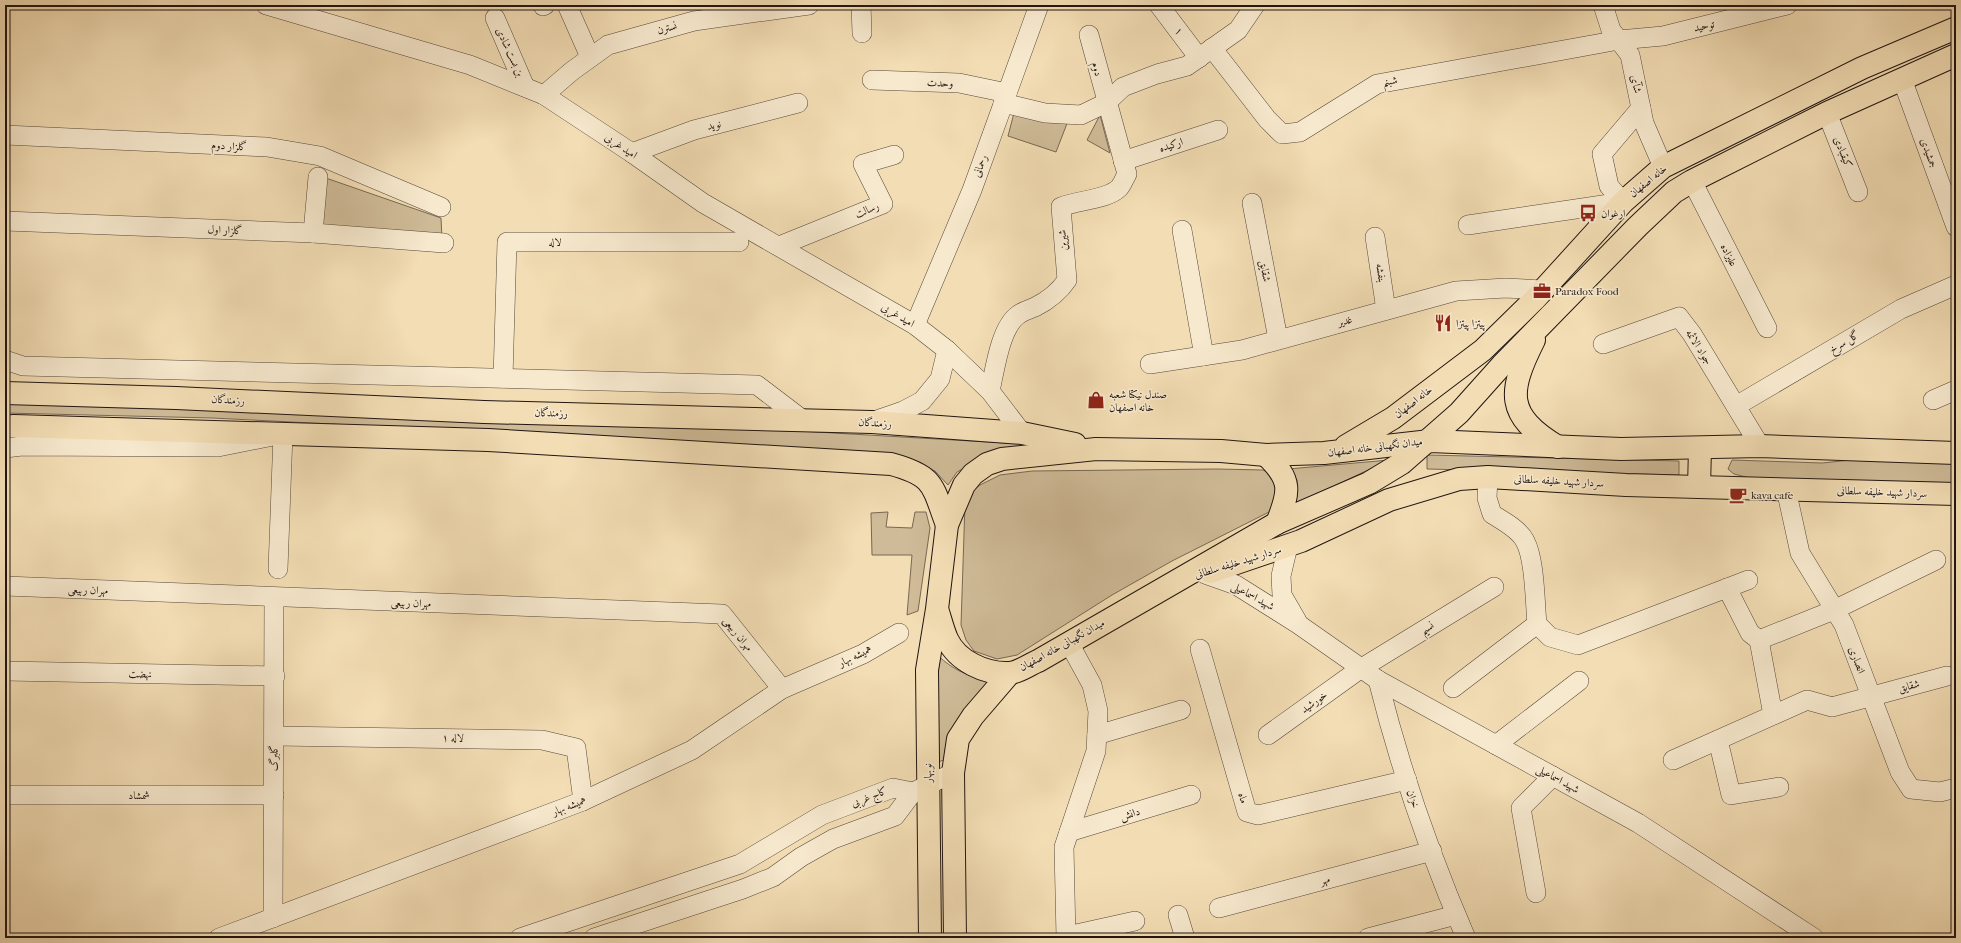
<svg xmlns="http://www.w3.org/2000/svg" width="1961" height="943" viewBox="0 0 1961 943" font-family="'IM FELL French Canon',Amiri,serif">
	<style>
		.green { fill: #cfbb98; stroke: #786854 }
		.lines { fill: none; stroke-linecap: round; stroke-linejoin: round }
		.minor-casing { stroke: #56473a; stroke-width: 20 }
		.major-casing { stroke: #211511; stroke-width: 24 }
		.minor { stroke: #f7e9ce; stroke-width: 19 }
		.major { stroke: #f3ddb4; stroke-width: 22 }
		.labels { text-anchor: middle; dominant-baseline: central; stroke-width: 3; stroke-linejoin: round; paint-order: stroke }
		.street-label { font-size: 11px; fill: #211511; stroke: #f7e9ce }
		.poi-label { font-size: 11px; fill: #211511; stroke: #f7e9ce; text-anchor: start }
	</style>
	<rect width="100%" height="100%" fill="#f3ddb4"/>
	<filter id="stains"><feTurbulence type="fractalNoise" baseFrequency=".005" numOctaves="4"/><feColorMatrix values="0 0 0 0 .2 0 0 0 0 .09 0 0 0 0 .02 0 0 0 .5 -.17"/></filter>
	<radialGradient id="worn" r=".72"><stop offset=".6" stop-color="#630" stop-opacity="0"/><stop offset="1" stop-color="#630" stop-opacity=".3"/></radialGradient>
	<!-- green -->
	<g class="green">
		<polygon points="1014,113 1068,121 1056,152 1008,136"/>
		<polygon points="1100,115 1110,153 1087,140"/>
		<polygon points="323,177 441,218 442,239 319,228"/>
		<polygon points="5,402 799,431 1040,445 975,462 957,472 948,485 935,471 912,460 412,428 212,418 5,413"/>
		<polygon points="1427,455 1679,461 1679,475 1427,469"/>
		<polygon points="1389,460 1296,504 1297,480 1288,469"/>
		<polygon points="1732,460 1822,463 1851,460 1956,461 1956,487 1754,479 1734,474 1728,469"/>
		<polygon points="1217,469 1263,470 1275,475 1279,488 1271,511 1172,561 1112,595 1017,655 997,659 974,651 966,640 961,625 965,504 969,494 980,485 1000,475 1032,471"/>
		<polygon points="888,512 886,527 912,528 915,512 926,512 930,528 918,611 907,615 912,555 872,555 871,513"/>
		<path d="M936,654C957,673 971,678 999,680C971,704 946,720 944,760L935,763Z"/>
	</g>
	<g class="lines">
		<!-- minor casing -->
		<g class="minor-casing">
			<g id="minor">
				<polyline points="266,5 470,65 544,95 632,153 703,203 915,325 947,350 990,391 1022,433"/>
				<polyline points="567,5 590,57"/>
				<polyline points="861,5 862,33"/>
				<polyline points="1159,5 1199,58"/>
				<polyline points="1603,5 1611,30 1630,55 1644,123 1663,167"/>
				<polyline points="543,6 545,5"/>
				<polyline points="495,18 525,87"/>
				<polyline points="1212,48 1267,119 1282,134 1300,132 1377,84 1619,40 1663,36 1787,5"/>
				<polyline points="1902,79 1956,227"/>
				<polyline points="872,80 959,83 1007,93"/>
				<polyline points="544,95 572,71 608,45 694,21 809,5"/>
				<polyline points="1003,103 1045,113 1081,115 1106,103 1123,87 1157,74 1187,66 1238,30 1255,5"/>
				<polyline points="1827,113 1858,192"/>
				<polyline points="5,135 267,147 320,156 441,207"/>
				<polyline points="632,153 694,130 798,103"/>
				<polyline points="1123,161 1218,130"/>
				<polyline points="1692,181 1767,328"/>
				<polyline points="1623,202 1609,186 1602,154 1641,108"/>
				<polyline points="1252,203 1278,339"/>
				<polyline points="5,221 313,233 444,243"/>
				<polyline points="1468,225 1623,202"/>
				<polyline points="1182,230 1204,356"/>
				<polyline points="313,233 318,177"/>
				<polyline points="1375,237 1386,310"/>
				<polyline points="779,246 883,204 863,164 894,155"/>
				<polyline points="915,325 972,190 1039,5"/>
				<polyline points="1603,344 1679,317 1692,334 1760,446"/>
				<polyline points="5,360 23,366 757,385 803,420"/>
				<polyline points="1150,364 1242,350 1456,291 1506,288 1542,290"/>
				<polyline points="503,378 507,242 739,242"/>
				<path d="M990,391C995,370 1000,328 1018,315C1023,311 1030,309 1035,307C1049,300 1059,292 1067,280L1061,207C1077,200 1107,200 1119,188C1122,185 1124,179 1127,174L1089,35"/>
				<polyline points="1933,400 1956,390"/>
				<polyline points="1736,406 1901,309 1956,285"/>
				<polyline points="874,421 903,411 922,401 940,379 947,350"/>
				<polyline points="5,448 22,446 218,447 283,434 278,569"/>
				<path d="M1488,477L1487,498L1492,514C1503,521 1519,529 1525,541C1535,559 1535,604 1537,624L1550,637L1578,645L1748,580"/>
				<polyline points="1786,489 1800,553 1844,625 1900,772 1911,789 1940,792 1956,788"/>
				<polyline points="1288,546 1281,576 1282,595 1297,621"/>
				<polyline points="1205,574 1236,585 1298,624 1378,680 1638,823 1814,938"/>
				<polyline points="5,586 722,614 782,689"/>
				<polyline points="1727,588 1750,633 1759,640 1834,610 1936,560"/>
				<polyline points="1759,640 1773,715"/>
				<polyline points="1200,649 1247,812 1258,815 1407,780"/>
				<polyline points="5,671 275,676"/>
				<path d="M1378,680C1400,768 1430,855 1466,938"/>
				<polyline points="1453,688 1537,624"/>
				<polyline points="1097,735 1181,710"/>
				<polyline points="1268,735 1360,669 1494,587"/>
				<polyline points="275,736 542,740 576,748 583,801"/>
				<polyline points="1718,740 1731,795 1779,787"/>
				<polyline points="1496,745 1579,681"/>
				<polyline points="1673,760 1807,700 1832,707 1947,676"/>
				<polyline points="5,795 274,795"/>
				<polyline points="1069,832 1191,795"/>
				<polyline points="1536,893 1521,808 1553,776"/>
				<polyline points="1219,908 1432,851"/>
				<polyline points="1178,915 1185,938"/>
				<polyline points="273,918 274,597"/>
				<polyline points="1067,936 1135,921"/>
				<polyline points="219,938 583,801 692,750 782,689 863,654 899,633"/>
				<polyline points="520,938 740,864 822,815 893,788 913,792"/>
				<polyline points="594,938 743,889 773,877 801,857 833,839 895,816 913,792 953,773"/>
				<polyline points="1066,938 1064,847 1096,751 1098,711 1092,685 1069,643"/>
				<polyline points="1368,938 1456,915"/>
			</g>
		</g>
		<!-- major casing -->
		<g class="major-casing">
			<g id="major">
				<path d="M1534,340C1508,392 1505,415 1558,447"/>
				<polyline points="5,393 176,398 484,412 872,422 1022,433 1075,444"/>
				<path d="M5,427L14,426L488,440L891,464C935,476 932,485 947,525"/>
				<polyline points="1346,446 1393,418 1483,350 1534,300 1623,202 1663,167 1862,68 1956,28"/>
				<path d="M1266,455C1292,480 1290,491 1277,523"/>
				<polyline points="1699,487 1700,448"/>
				<polyline points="1210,572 1301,541 1389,500 1459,479 1488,477 1626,485 1956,494"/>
				<path d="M938,612C941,621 943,630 947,639C957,661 985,674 1009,673C1018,673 1030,664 1038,661L1277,523L1369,483L1402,463L1459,413L1502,365L1638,226L1674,192L1692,181L1827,113L1956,55"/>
				<polyline points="930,938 927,670 937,609 947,525 964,485 973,474 987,464 1002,459 1096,449 1221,451 1266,455 1324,453 1430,441 1621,449 1760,446 1956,453"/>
				<polyline points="955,938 953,773 958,739 973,716 1010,673"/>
			</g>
		</g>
		<!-- minor -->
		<use href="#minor" class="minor"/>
		<!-- major -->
		<use href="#major" class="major"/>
	</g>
	<!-- icons -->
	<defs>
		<g id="bus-bare" transform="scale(1.38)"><path d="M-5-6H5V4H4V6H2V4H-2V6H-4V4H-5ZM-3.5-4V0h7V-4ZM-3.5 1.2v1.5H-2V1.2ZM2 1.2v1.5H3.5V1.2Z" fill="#8f2418" stroke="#f7e9ce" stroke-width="2.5" paint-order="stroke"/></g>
		<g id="office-bare" transform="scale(1.38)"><path d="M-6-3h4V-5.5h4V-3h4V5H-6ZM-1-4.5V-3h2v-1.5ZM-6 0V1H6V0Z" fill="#8f2418" stroke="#f7e9ce" stroke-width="2.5" paint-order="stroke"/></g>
		<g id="restaurant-bare" transform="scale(1.38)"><path d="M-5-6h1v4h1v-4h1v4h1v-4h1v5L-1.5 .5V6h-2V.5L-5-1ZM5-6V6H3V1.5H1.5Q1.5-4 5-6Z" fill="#8f2418" stroke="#f7e9ce" stroke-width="2.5" paint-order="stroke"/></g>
		<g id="shop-bare" transform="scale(1.38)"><path d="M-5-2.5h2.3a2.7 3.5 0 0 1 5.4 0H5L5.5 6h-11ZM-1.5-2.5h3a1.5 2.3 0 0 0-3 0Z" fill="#8f2418" stroke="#f7e9ce" stroke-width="2.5" paint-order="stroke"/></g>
		<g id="cafe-bare" transform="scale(1.38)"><path d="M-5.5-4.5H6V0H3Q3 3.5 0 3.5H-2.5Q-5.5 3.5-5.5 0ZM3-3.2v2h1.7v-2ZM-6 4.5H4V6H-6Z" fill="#8f2418" stroke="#f7e9ce" stroke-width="2.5" paint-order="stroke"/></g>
	</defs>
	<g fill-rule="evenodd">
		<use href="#bus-bare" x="1588" y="213"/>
		<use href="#office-bare" x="1542" y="291"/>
		<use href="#restaurant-bare" x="1443" y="323"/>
		<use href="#shop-bare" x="1096" y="400"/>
		<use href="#cafe-bare" x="1738" y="495"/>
	</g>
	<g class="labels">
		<!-- street labels -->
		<g class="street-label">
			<text transform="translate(1704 26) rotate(-13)">توحید</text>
			<text transform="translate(667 28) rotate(-16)">نسترن</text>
			<text transform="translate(1179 31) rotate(53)">۱</text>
			<text transform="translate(510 52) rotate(66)">بن بست شادی</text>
			<text transform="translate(1097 69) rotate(76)">دوم</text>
			<text transform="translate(1390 81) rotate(-10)">شبنم</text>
			<text transform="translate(940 83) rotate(2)">وحدت</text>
			<text transform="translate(1636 84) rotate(78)">شآی</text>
			<text transform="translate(714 125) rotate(-14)">نوید</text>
			<text transform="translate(1171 145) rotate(-18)">ارکیده</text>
			<text transform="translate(229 146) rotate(3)">گلزار دوم</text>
			<text transform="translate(621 146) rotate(34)">امید غربی</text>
			<text transform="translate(1843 152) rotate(68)">کیقبادی</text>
			<text transform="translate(1929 153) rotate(70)">جمشیدی</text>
			<text transform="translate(980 166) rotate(-70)">رحمانی</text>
			<text transform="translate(1648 181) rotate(-39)">خانه اصفهان</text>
			<text transform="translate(867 210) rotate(-22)">رسالت</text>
			<text transform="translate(225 230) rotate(2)">گلزار اول</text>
			<text transform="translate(1063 240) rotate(-95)">شیرین</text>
			<text x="555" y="242">لاله</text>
			<text transform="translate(1729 255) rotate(63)">علیزاده</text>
			<text transform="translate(1265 271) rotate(79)">شقایق</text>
			<text transform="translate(1381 273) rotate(81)">بنفشه</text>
			<text transform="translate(898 315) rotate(31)">امید غربی</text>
			<text transform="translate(1345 321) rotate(-15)">غدیر</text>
			<text transform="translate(1844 342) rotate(-31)">گل سرخ</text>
			<text transform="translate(1699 347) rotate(57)">جواد الائمه</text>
			<text transform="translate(228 400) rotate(3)">رزمندگان</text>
			<text transform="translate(1413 402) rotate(-38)">خانه اصفهان</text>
			<text transform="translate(551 413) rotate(1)">رزمندگان</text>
			<text transform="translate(875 423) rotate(3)">رزمندگان</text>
			<text transform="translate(1375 447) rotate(-7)">میدان نگهبانی خانه اصفهان</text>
			<text transform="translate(1559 481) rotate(3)">سردار شهید خلیفه سلطانی</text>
			<text transform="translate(1882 492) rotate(2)">سردار شهید خلیفه سلطانی</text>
			<text transform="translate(1238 562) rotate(-17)">سردار شهید خلیفه سلطانی</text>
			<text transform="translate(88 590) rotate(2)">مهران ربیعی</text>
			<text transform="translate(1253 596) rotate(29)">شهید اسماعیلی</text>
			<text transform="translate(411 603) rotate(2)">مهران ربیعی</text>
			<text transform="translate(1427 628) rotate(-32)">نسیم</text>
			<text transform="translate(738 634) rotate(51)">مهران ربیعی</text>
			<text transform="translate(1062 645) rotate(-29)">میدان نگهبانی خانه اصفهان</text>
			<text transform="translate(855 656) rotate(-26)">همیشه بهار</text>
			<text transform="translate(1857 660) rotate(69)">انصاری</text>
			<text transform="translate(140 674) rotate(1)">نهضت</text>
			<text transform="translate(1909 686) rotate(-15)">شقایق</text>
			<text transform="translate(1314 702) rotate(-36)">خورشید</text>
			<text transform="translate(453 738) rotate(1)">لاله ۱</text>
			<text transform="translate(274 758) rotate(-89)">گلبرگ</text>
			<text transform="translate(928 773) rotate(-91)">نوبهار</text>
			<text transform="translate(1558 779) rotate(29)">شهید اسماعیلی</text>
			<text x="139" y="795">شمشاد</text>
			<text transform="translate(869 797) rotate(-21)">کاج غربی</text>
			<text transform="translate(1243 798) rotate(74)">ماه</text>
			<text transform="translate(1413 799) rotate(70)">خزان</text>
			<text transform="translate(569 806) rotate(-21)">همیشه بهار</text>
			<text transform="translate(1130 814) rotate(-17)">دانش</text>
			<text transform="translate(1325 880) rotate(-15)">مهر</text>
		</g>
		<!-- poi labels -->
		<g class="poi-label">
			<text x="1601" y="213">ارغوان</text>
			<text x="1555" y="291">Paradox Food</text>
			<text x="1456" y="323">پیتزا پیتزا</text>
			<text x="1109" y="394">صندل نیکتا شعبه<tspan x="1109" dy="13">خانه اصفهان</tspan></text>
			<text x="1751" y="495">kava cafe</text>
		</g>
	</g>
	<!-- margin -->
	<rect width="1961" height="943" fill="none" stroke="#f3ddb4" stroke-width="20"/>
	<rect x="6" y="6" width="1949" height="931" fill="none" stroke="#211511" stroke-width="2"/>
	<rect x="10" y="10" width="1941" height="923" fill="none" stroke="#211511"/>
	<rect width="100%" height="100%" filter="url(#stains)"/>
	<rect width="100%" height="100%" fill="url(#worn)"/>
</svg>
